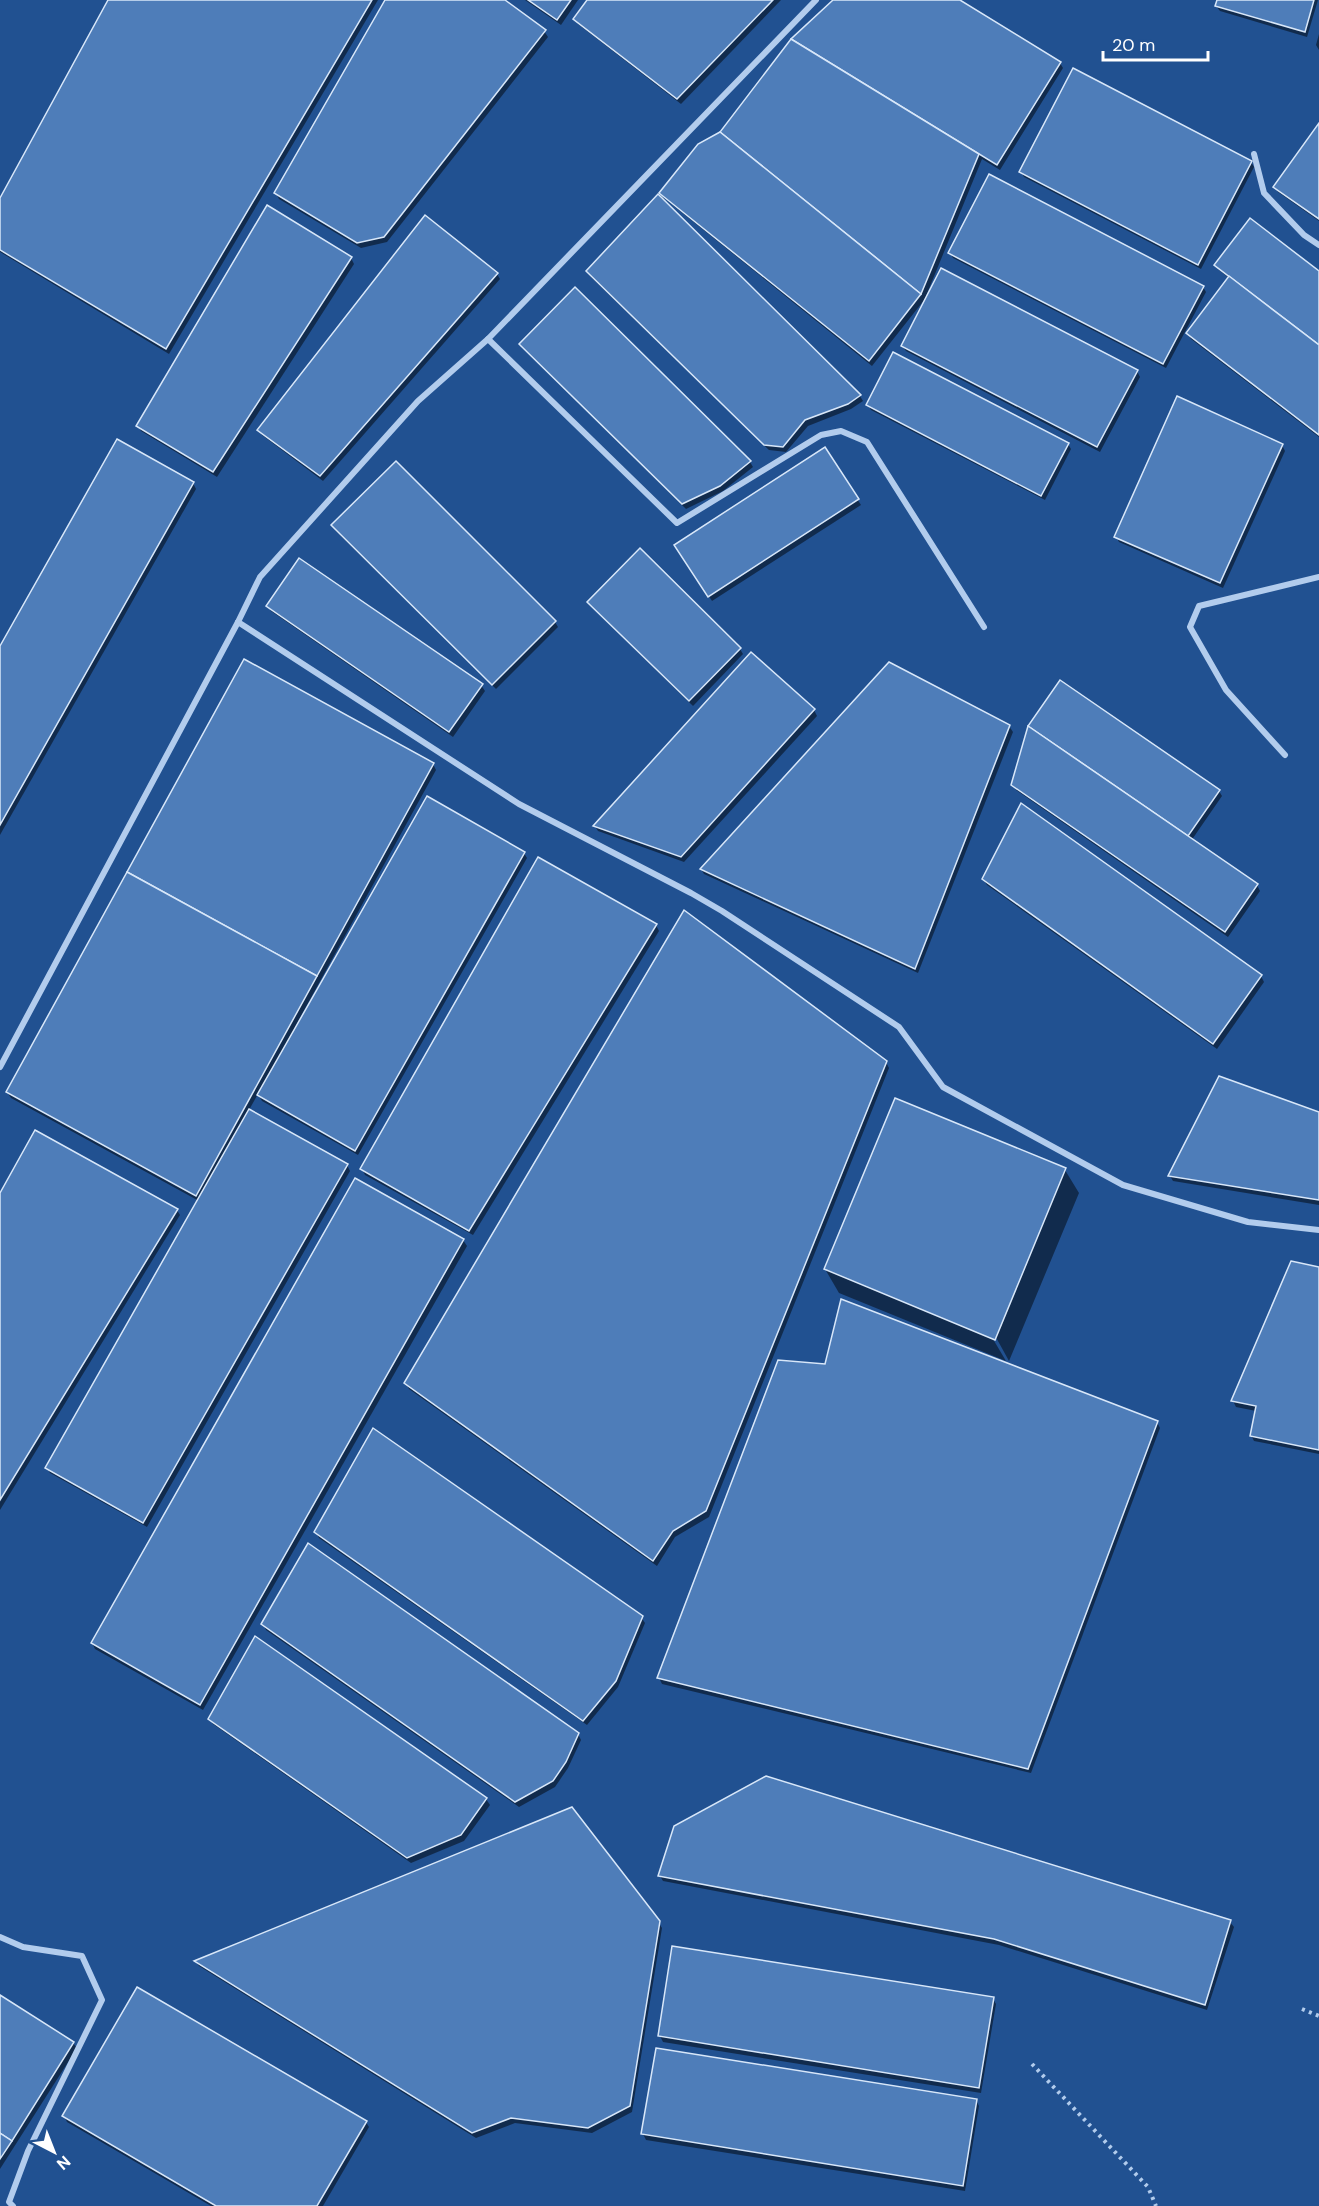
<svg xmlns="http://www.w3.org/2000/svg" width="1319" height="2206" viewBox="0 0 1319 2206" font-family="'DM Sans',sans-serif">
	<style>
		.shadow { fill: #0007 }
		.building { fill: #4e7db9; stroke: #d8e7f9; stroke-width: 1.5 }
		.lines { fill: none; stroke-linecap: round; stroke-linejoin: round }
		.path { stroke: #b2cced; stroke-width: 4; stroke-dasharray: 3 4.5; stroke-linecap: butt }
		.street { stroke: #b2cced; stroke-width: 6 }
	</style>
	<rect width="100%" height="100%" fill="#215191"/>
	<!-- shadow -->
	<g class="shadow">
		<polygon points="110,0 378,0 169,354 0,252 0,201"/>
		<polygon points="387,0 502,0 544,31 548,37 387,242 361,248 279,199 276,193"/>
		<polygon points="525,0 578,0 561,25"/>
		<polygon points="589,0 781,0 681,104 578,24 575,19"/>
		<polygon points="835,0 957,0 1060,63 1063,68 1000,170 982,159 926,296 1137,371 1140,377 1100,452 906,351 902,346 926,300 925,299 872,366 664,198 661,193 721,134 792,40"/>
		<polygon points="1218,0 1318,0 1307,37 1220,11 1216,6"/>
		<polygon points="1319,34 1319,50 1316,45"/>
		<polygon points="1319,126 1319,221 1278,192 1275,187"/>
		<polygon points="1251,162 1254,167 1201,269 1024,177 1021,172"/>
		<polygon points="658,197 860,396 863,401 851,409 808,426 786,452 769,450 591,277 588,271"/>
		<polygon points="950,253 1203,287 1206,292 1166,368 953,258"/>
		<polygon points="351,258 354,264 217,477 141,431 138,426"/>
		<polygon points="1216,265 1319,273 1319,437 1191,339 1187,333 1229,278 1219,270"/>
		<polygon points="497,274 500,279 323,481 262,435 259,430"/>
		<polygon points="575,289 750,462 753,467 723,491 686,509 524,349 521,344"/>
		<polygon points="868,405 1068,444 1071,449 1045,500 871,410"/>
		<polygon points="1282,445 1285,451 1223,588 1119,542 1116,536"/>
		<polygon points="825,449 861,505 712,601 676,545"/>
		<polygon points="193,483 196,489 0,835 0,649"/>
		<polygon points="333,525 555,622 558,627 496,689 336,531"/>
		<polygon points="589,602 740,649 743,654 693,706 592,607"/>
		<polygon points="268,606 481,685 485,691 453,737 271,611"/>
		<polygon points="814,710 817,716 684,862 598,831 595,826"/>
		<polygon points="1009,726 1013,732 918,973 704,874 701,869"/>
		<polygon points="433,764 436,770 296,1025 298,1026 524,853 527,858 358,1155 262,1101 258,1094 249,1110 347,1165 350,1171 147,1527 50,1473 47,1468 199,1201 11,1098 7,1092"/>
		<polygon points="1013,785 1219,791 1222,796 1191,841 1257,885 1260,891 1228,937 1016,790"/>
		<polygon points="1021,806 1261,976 1264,982 1217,1049 987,885 983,879"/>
		<polygon points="656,925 659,931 473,1235 365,1175 362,1169"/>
		<polygon points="886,1062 889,1068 709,1517 675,1537 657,1566 409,1389 406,1383"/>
		<polygon points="1319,1114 1319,1205 1173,1181 1170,1176"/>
		<polygon points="1065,1170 1079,1193 1009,1361 993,1332 990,1334 1006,1361 839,1293 825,1269"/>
		<polygon points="356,1180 463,1240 467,1246 203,1710 95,1649 92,1643"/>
		<polygon points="0,1196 177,1210 180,1215 0,1510"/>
		<polygon points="1292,1263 1319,1268 1319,1454 1254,1441 1251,1435 1256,1411 1236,1407 1233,1401"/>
		<polygon points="1157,1422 1160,1428 1031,1773 662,1684 659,1678"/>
		<polygon points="316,1532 641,1617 645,1623 618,1687 587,1725 319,1538"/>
		<polygon points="263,1624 578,1734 581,1740 568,1768 555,1787 519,1807 266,1630"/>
		<polygon points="255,1638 486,1799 490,1805 464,1841 411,1863 213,1724 210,1719"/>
		<polygon points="660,1876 1230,1922 1234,1927 1207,2010 999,1945 663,1881"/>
		<polygon points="658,1922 662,1928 632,2112 592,2133 515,2123 476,2138 199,1966 196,1962"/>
		<polygon points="0,1997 73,2043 77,2048 0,2169"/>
		<polygon points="993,1999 996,2004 981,2093 663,2042 660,2036"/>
		<polygon points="976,2100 979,2106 965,2191 646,2140 643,2134"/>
		<polygon points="64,2116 366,2122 369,2127 323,2206 211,2206 67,2122"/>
	</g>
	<!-- building -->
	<g class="building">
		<polygon points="108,0 372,0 166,349 0,250 0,198"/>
		<polygon points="385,0 505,0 546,30 384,237 357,243 274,193"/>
		<polygon points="528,0 571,0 557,20"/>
		<polygon points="587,0 773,0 677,99 573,19"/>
		<polygon points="833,0 960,0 1061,62 997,165 791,39"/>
		<polygon points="1217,0 1314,0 1305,32 1215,6"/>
		<polygon points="791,39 979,154 921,294 720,132"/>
		<polygon points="1073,68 1252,161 1198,265 1019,172"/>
		<polygon points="1319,123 1319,219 1273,187"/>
		<polygon points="720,132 921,294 869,361 659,193 698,144"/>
		<polygon points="989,174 1204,286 1163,364 948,253"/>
		<polygon points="658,194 861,395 848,404 805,420 783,447 764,445 586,271"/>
		<polygon points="267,205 352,257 213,472 136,426"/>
		<polygon points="425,215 498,273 320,476 257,430"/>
		<polygon points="1250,218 1319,271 1319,345 1214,265"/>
		<polygon points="941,268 1138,370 1097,447 901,346"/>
		<polygon points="1229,276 1319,345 1319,435 1186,333"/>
		<polygon points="575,287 751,461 720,486 682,504 519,344"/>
		<polygon points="893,352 1069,443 1041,496 866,405"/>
		<polygon points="1177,396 1283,444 1220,583 1114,537"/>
		<polygon points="117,439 194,482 0,825 0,646"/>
		<polygon points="825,447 859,499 708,597 674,545"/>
		<polygon points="396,461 556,621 492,685 331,525"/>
		<polygon points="640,548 741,648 689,701 587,602"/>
		<polygon points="299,558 483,684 449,732 266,606"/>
		<polygon points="751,652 815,709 681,857 593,826"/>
		<polygon points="244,659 434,763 317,976 127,872"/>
		<polygon points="889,662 1010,725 915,969 700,869"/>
		<polygon points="1060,680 1220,790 1188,836 1028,726"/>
		<polygon points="1028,726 1258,884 1225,932 1011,785"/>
		<polygon points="427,796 525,852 355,1151 257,1095"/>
		<polygon points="1021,803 1262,975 1213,1044 982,879"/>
		<polygon points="538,857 657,924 469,1231 360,1169"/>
		<polygon points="127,872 317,976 196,1196 6,1092"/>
		<polygon points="684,910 887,1061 706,1511 673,1531 653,1561 404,1383"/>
		<polygon points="1219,1076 1319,1112 1319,1200 1168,1176"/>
		<polygon points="895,1098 1066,1168 995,1340 824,1269"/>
		<polygon points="249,1109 348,1164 143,1523 45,1468"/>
		<polygon points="35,1130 178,1209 0,1500 0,1193"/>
		<polygon points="355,1178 464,1239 200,1705 91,1643"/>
		<polygon points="1291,1261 1319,1267 1319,1450 1250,1436 1256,1406 1231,1401"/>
		<polygon points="841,1299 1158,1421 1028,1769 657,1678 778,1360 825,1364"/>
		<polygon points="373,1428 643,1616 616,1681 583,1721 314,1532"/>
		<polygon points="308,1543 579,1733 566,1762 553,1781 515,1802 261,1624"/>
		<polygon points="255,1636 487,1798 461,1835 407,1858 208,1719"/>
		<polygon points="766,1776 1231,1920 1205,2005 994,1939 658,1876 674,1826"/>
		<polygon points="572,1807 660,1921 630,2106 588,2128 511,2118 472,2133 194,1961"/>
		<polygon points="672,1946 994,1997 979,2088 658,2036"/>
		<polygon points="137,1987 367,2121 317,2206 216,2206 62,2116"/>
		<polygon points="0,1995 74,2042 12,2141 0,2133"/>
		<polygon points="656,2048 977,2099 963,2186 641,2134"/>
		<polygon points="0,2133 12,2141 0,2159"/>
	</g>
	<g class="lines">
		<!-- path -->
		<g class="path">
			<polyline points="1302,2009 1319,2016"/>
			<polyline points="1032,2064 1148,2187 1156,2206"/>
		</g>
		<!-- street -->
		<g class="street">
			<polyline points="1254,154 1264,193 1304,235 1319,245"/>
			<polyline points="488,339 677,523 821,435 841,431 867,442 984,627"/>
			<polyline points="238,622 519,804 691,893 722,911 899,1027 943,1087 1123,1185 1248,1222 1319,1230"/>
			<polyline points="1285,755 1226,690 1190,627 1199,606 1319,577"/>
			<polyline points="0,1067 238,622 260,577 418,401 488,339 816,0"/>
			<polyline points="0,1937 23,1947 82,1956 102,2000 28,2151 9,2202 13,2206"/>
		</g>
	</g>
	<!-- north arrow -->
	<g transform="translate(54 2152) rotate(138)" stroke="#215191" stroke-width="4.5" paint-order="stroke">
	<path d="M0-4.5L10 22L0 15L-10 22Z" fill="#ffffff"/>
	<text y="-9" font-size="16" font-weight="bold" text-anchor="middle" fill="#ffffff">N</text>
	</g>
	<!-- scale -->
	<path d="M1103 51v9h105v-9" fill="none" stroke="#ffffff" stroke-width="3"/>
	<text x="1112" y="51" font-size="18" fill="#ffffff" stroke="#215191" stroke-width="4.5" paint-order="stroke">20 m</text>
</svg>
